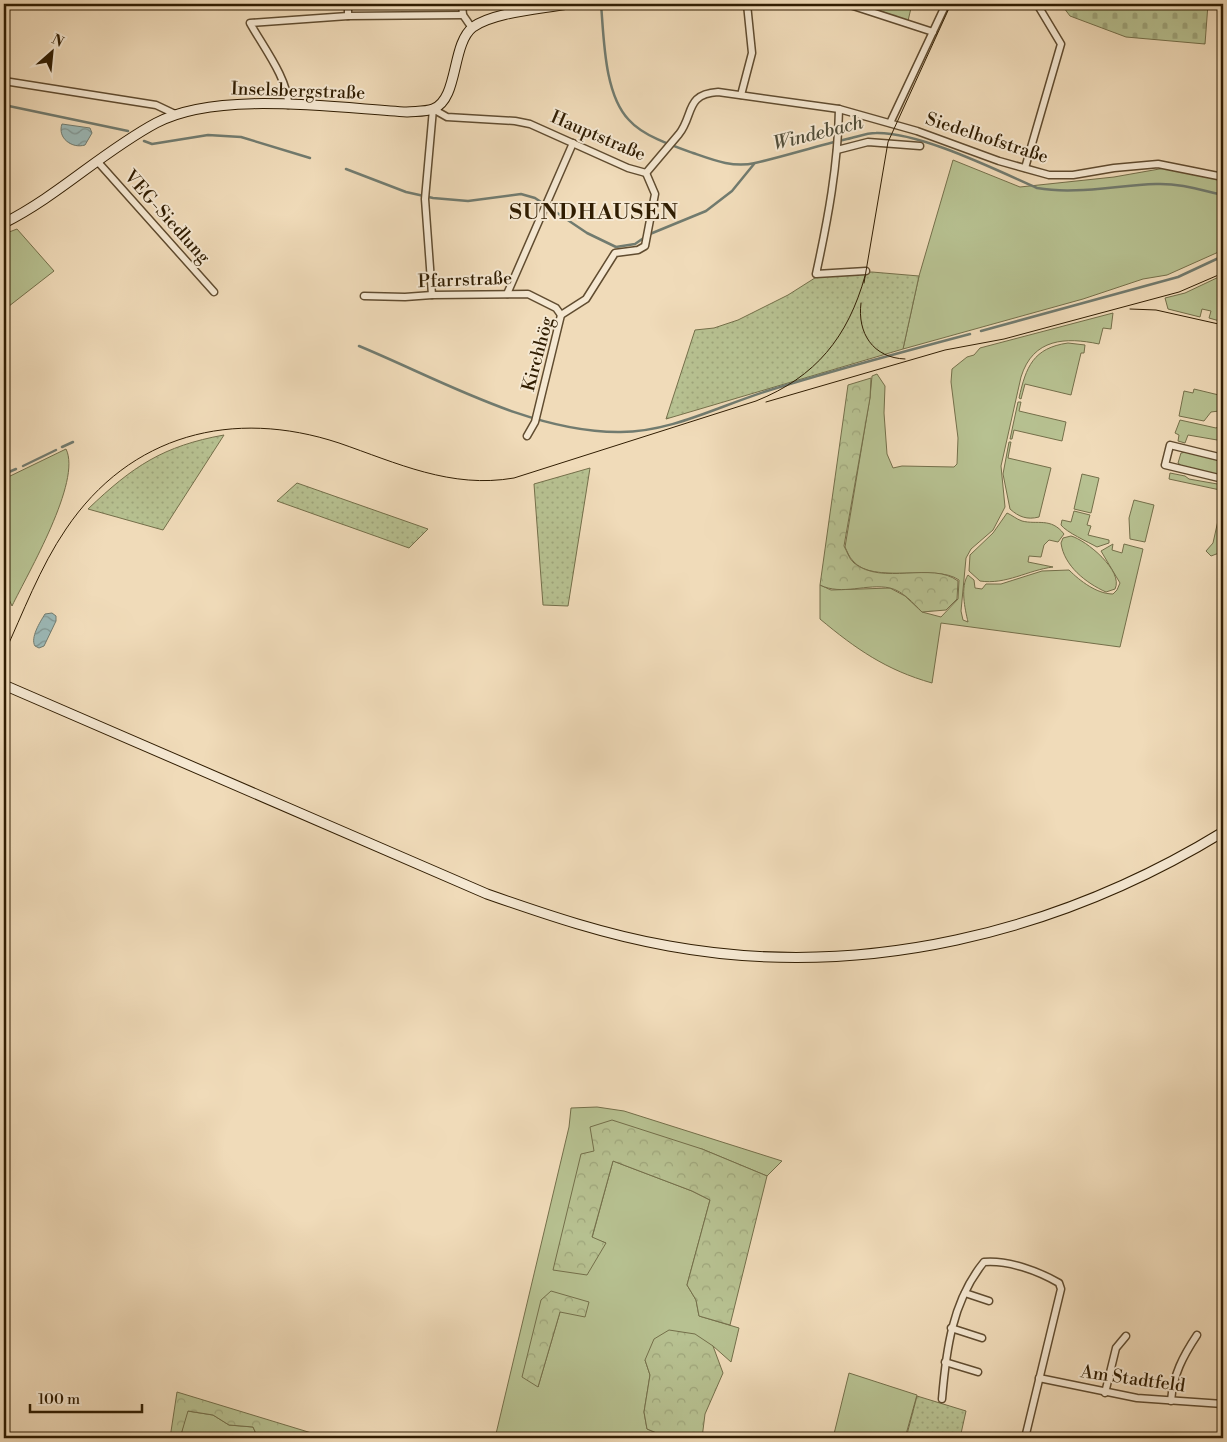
<svg xmlns="http://www.w3.org/2000/svg" width="1227" height="1442" viewBox="0 0 1227 1442" font-family="'Libre Bodoni',serif">
	<style>
		.grass { fill: #b7c191; stroke: #746f4a; fill-rule: evenodd }
		.forest { fill: url(#forest-crowns); stroke: #746f4a }
		.cemetery { fill: url(#cemetery-stones); stroke: #746f4a }
		.garden { fill: url(#garden-dots); stroke: #746f4a }
		.water { fill: url(#water-waves); stroke: #717b6f }
		.lines { fill: none; stroke-linecap: round; stroke-linejoin: round }
		.stream { stroke: #717b6f; stroke-width: 2.5 }
		.street-casing { stroke: #604c30; stroke-width: 9 }
		.secondary-casing { stroke: #301d02; stroke-width: 11 }
		.street { stroke: #f5e8d2; stroke-width: 6 }
		.secondary { stroke: #f5e8d2; stroke-width: 9 }
		.tram { stroke: #301d02; stroke-width: 1 }
		.labels { text-anchor: middle; dominant-baseline: central; stroke-width: 4; stroke-linejoin: round; paint-order: stroke }
		.street-label { font-size: 18px; fill: #301d02; stroke: #f5e8d2 }
		.water-label { font-size: 19px; font-style: italic; fill: #504c38; stroke: #f5e8d2 }
		.district-label { font-size: 22px; font-weight: bold; letter-spacing: 1px; fill: #301d02; stroke: #f5e8d2 }
	</style>
	<defs>
		<pattern id="forest-crowns" width="20" height="18" patternUnits="userSpaceOnUse" patternTransform="scale(1.25)"><rect width="20" height="18" fill="#b7c191"/><path d="M2 6a3 3 0 1 1 6 0M12 15a3 3 0 1 1 6 0" fill="none" stroke="#9ea57b"/></pattern>
		<pattern id="cemetery-stones" width="16" height="16" patternUnits="userSpaceOnUse" patternTransform="scale(1.25)"><rect width="16" height="16" fill="#b7c191"/><path d="M2 7V4a2 2 0 0 1 4 0v3zM10 15v-3a2 2 0 0 1 4 0v3z" fill="#9ea57b"/></pattern>
		<pattern id="garden-dots" width="8" height="8" patternUnits="userSpaceOnUse" patternTransform="scale(1.25)"><rect width="8" height="8" fill="#b7c191"/><path d="M2 2h.1M6 6h.1" fill="none" stroke="#9ea57b" stroke-width="1.8" stroke-linecap="round"/></pattern>
		<pattern id="water-waves" width="16" height="10" patternUnits="userSpaceOnUse" patternTransform="scale(1.25)"><rect width="16" height="10" fill="#9cb9b7"/><path d="M0 5q4-4 8 0t8 0" fill="none" stroke="#809693"/></pattern>
	</defs>
	<rect width="100%" height="100%" fill="#f0dbb9"/>
	<filter id="stains"><feTurbulence type="fractalNoise" baseFrequency=".004" numOctaves="4"/><feColorMatrix values="0 0 0 0 .2 0 0 0 0 .09 0 0 0 0 .02 0 0 0 .5 -.17"/></filter>
	<radialGradient id="worn" r=".72"><stop offset=".6" stop-color="#630" stop-opacity="0"/><stop offset="1" stop-color="#630" stop-opacity=".3"/></radialGradient>
	<!-- grass -->
	<g class="grass">
		<polygon points="953,160 1020,187 1114,177 1165,168 1223,180 1223,250 1167,275 1143,279 1083,299 903,349 919,276"/>
		<polygon points="17,229 54,271 4,310 4,234"/>
		<polygon points="1223,275 1223,322 1209,318 1211,311 1202,309 1200,317 1168,309 1165,298 1185,293"/>
		<path d="M1113,313L1111,329L1103,328L1099,344C1066,337 1033,338 1021,377L1001,466L1005,507L993,530L971,549L966,558L961,611L963,620L968,622C965,609 960,587 968,575L974,580L975,588L982,589L986,584H1001L1042,571L1069,570C1080,581 1097,594 1113,594L1117,590L1120,583L1101,551L1113,544L1112,550L1122,553L1124,544L1143,549L1120,647L941,623L932,683C886,670 856,649 820,619V585L831,590L890,588L905,596L922,612L941,617L958,599L959,580C935,563 873,585 853,561C849,557 847,551 845,547L870,397L872,376L877,374L885,386L884,413L887,454L893,468L902,466L954,467L957,464L958,438L951,382L952,369L967,357L974,355L980,348Z"/>
		<path d="M1068,343L1085,345L1084,353H1081L1071,395L1025,384L1021,399L1019,398C1026,367 1033,348 1068,343Z"/>
		<polygon points="1194,389 1223,396 1223,415 1219,411 1211,412 1204,421 1179,416 1184,391 1193,393"/>
		<polygon points="1018,402 1021,402 1019,411 1066,422 1062,441 1014,430 1012,439 1010,439"/>
		<polygon points="1180,420 1216,428 1223,424 1223,441 1188,435 1185,443 1178,441 1179,435 1175,433"/>
		<path d="M1009,442H1011L1008,458L1051,468L1039,517C1027,520 1019,517 1010,509L1003,474Z"/>
		<path d="M66,449C82,481 28,573 12,606L4,588V479Z"/>
		<polygon points="1186,452 1223,461 1223,476 1182,466 1178,463 1181,453"/>
		<polygon points="1170,473 1185,476 1189,479 1223,485 1223,498 1218,499 1220,490 1169,479"/>
		<polygon points="1082,474 1099,478 1091,513 1074,509"/>
		<polygon points="1223,498 1223,539 1219,553 1211,556 1206,551 1213,543"/>
		<polygon points="1134,500 1154,505 1145,542 1130,539 1129,518"/>
		<path d="M1074,511L1090,515L1087,525L1091,526L1088,535L1109,540V543L1097,547C1088,542 1066,532 1061,525L1062,520L1071,522Z"/>
		<path d="M1007,513C1012,515 1016,519 1022,521C1037,525 1051,517 1064,534L1058,542L1049,540L1044,545L1041,557L1029,556L1028,562L1053,567C1028,570 1006,585 980,581L969,571L970,555L993,533Z"/>
		<path d="M1071,536C1086,540 1124,571 1115,589L1106,592C1086,583 1064,566 1061,543L1063,538Z"/>
		<path d="M597,1107L624,1111L782,1161L767,1176L702,1149L594,1152L554,1270L606,1243L592,1238L613,1161L692,1191L710,1200L687,1285L696,1300L699,1316L739,1328L731,1362L713,1346L645,1360L650,1375L644,1412L647,1429L669,1438H495L569,1127L571,1108ZM551,1292L560,1312L538,1387Z"/>
		<polygon points="849,1373 917,1395 905,1438 833,1438"/>
		<polygon points="187,1411 213,1415 229,1425 253,1427 258,1438 180,1438"/>
	</g>
	<!-- forest -->
	<g class="forest">
		<polygon points="868,4 908,4 911,8 908,21 867,6"/>
		<path d="M871,378L870,398L844,546C847,551 849,559 854,563C882,586 932,561 958,581L957,599L946,610L922,612C913,603 903,591 890,588C867,583 842,596 820,585L848,385Z"/>
		<polygon points="612,1120 702,1149 767,1176 730,1325 699,1316 696,1300 687,1285 710,1200 692,1191 613,1161 592,1237 606,1243 587,1275 553,1270 581,1154 594,1151 590,1127"/>
		<polygon points="551,1291 589,1302 585,1317 560,1312 538,1387 522,1377 541,1300"/>
		<polygon points="669,1330 695,1334 713,1346 723,1373 705,1414 702,1438 669,1438 647,1429 644,1412 650,1375 645,1360 654,1339"/>
		<polygon points="177,1392 328,1438 258,1438 253,1427 229,1425 213,1415 188,1411 180,1438 170,1438"/>
	</g>
	<!-- cemetery -->
	<polygon class="cemetery" points="1061,4 1208,4 1205,44 1126,37 1070,16"/>
	<!-- garden -->
	<g class="garden">
		<polygon points="872,272 919,276 903,349 666,419 695,330 714,328 738,320 788,295 818,276"/>
		<path d="M224,435L163,530L88,509C133,466 163,446 224,435Z"/>
		<polygon points="590,468 568,606 543,605 534,484"/>
		<polygon points="297,483 428,529 409,548 277,501"/>
		<polygon points="917,1396 966,1411 960,1438 906,1438"/>
	</g>
	<!-- water -->
	<g class="water">
		<path d="M62,124L90,128L92,133L85,145C72,149 57,138 62,124Z"/>
		<path d="M52,613L56,616V621L44,646L39,648L35,646C30,638 40,622 45,614Z"/>
	</g>
	<g class="lines">
		<!-- stream -->
		<g class="stream">
			<path d="M601,4C604,38 604,94 629,120C643,136 673,146 693,153C713,160 733,168 755,163C786,156 816,146 847,139C857,137 866,133 876,133C920,132 996,170 1037,188C1076,195 1117,185 1156,184C1179,183 1201,190 1223,195"/>
			<polyline points="4,105 128,131"/>
			<polyline points="144,141 152,144 208,135 241,137 310,158"/>
			<polyline points="346,169 406,192 433,198 468,201 521,194 535,198 587,233 616,247 635,244 645,237"/>
			<polyline points="650,234 706,211 732,191 754,164"/>
			<polyline points="981,331 1178,277 1223,256"/>
			<path d="M359,346C439,379 530,432 618,432C669,433 719,406 767,391C834,370 902,352 970,334"/>
			<polyline points="62,447 73,442"/>
			<polyline points="23,466 56,450"/>
			<polyline points="4,474 16,469"/>
		</g>
		<!-- street casing -->
		<g class="street-casing">
			<g id="street">
				<polyline points="348,4 348,16"/>
				<polyline points="462,4 463,15 472,28"/>
				<polyline points="847,4 933,32"/>
				<polyline points="4,81 156,105 175,114"/>
				<polyline points="741,95 752,53 747,4"/>
				<path d="M288,105C289,80 262,45 250,23L348,16L463,15"/>
				<path d="M839,109C838,165 828,219 816,274L866,271"/>
				<polyline points="890,123 946,4"/>
				<polyline points="837,150 868,142 920,146"/>
				<polyline points="98,162 214,292"/>
				<polyline points="1025,168 1061,44 1037,4"/>
				<path d="M646,173C657,160 668,147 679,134C694,115 685,94 718,92L839,109L917,131L999,161L1049,175H1073L1114,168L1158,164L1223,177"/>
				<polyline points="507,294 573,143"/>
				<polyline points="432,295 425,199 433,109 447,117 515,121 530,124 628,168 646,173"/>
				<polyline points="364,296 405,297 432,295 528,294 556,308 561,315"/>
				<polyline points="527,436 535,422 561,315 586,299 615,253 638,250 645,246 655,194 646,173"/>
				<polyline points="1223,458 1170,445 1165,465 1223,479"/>
				<polyline points="965,1293 989,1301"/>
				<polyline points="951,1328 982,1338"/>
				<polyline points="945,1362 978,1372"/>
				<polyline points="1039,1378 1137,1398 1223,1404"/>
				<polyline points="1105,1393 1116,1348 1126,1336"/>
				<path d="M942,1399C946,1351 952,1301 984,1262C1009,1260 1038,1271 1059,1283L1061,1289L1025,1438"/>
				<path d="M1171,1401C1173,1375 1183,1356 1197,1335"/>
			</g>
		</g>
		<!-- secondary casing -->
		<g class="secondary-casing">
			<g id="secondary">
				<path d="M4,223C58,196 102,152 156,123C217,90 336,108 407,112C415,111 425,112 433,109C459,99 451,44 473,27C494,12 541,9 567,4"/>
				<path d="M4,685L487,894C547,915 606,935 669,946C862,981 1058,933 1223,832"/>
			</g>
		</g>
		<!-- street -->
		<use href="#street" class="street"/>
		<!-- secondary -->
		<use href="#secondary" class="secondary"/>
		<!-- tram -->
		<g class="tram">
			<polyline points="864,283 888,142 951,4"/>
			<path d="M861,303C857,333 873,358 905,359"/>
			<polyline points="1130,309 1156,310 1223,325"/>
			<polyline points="766,402 945,350 1004,339 1179,292 1223,273"/>
			<path d="M4,654C23,613 40,567 66,529C130,434 233,408 339,443C397,463 451,489 514,478L756,401C816,377 848,337 865,276"/>
		</g>
	</g>
	<g class="labels">
		<!-- street labels -->
		<g class="street-label">
			<text transform="translate(298 91) rotate(2)">Inselsbergstraße</text>
			<text transform="translate(598 136) rotate(23)">Hauptstraße</text>
			<text transform="translate(987 138) rotate(18)">Siedelhofstraße</text>
			<text transform="translate(167 217) rotate(48)">VEG-Siedlung</text>
			<text transform="translate(465 280) rotate(-2)">Pfarrstraße</text>
			<text transform="translate(538 354) rotate(-75)">Kirchhög</text>
			<text transform="translate(1133 1379) rotate(8)">Am Stadtfeld</text>
		</g>
		<!-- water labels -->
		<g class="water-label">
			<text transform="translate(818 133) rotate(-14)">Windebach</text>
		</g>
		<!-- district labels -->
		<g class="district-label">
			<text x="594" y="212">SUNDHAUSEN</text>
		</g>
	</g>
	<!-- margin -->
	<rect width="1227" height="1442" fill="none" stroke="#f0dbb9" stroke-width="20"/>
	<rect x="5" y="5" width="1217" height="1432" fill="none" stroke="#301d02" stroke-width="2.5"/>
	<rect x="10" y="10" width="1207" height="1422" fill="none" stroke="#301d02"/>
	<!-- north arrow -->
	<g transform="translate(52 52) rotate(27)" stroke="#f5e8d2" stroke-width="4" paint-order="stroke">
	<path d="M0-4L9 19L0 12L-9 19Z" fill="#301d02"/>
	<text y="-8" font-size="14" font-weight="bold" text-anchor="middle" fill="#301d02">N</text>
	</g>
	<!-- scale -->
	<path d="M30 1404v8h112v-8" fill="none" stroke="#301d02" stroke-width="2.5"/>
	<text x="38" y="1404" font-size="15" fill="#301d02" stroke="#f5e8d2" stroke-width="4" paint-order="stroke">100 m</text>
	<rect width="100%" height="100%" filter="url(#stains)"/>
	<rect width="100%" height="100%" fill="url(#worn)"/>
</svg>
